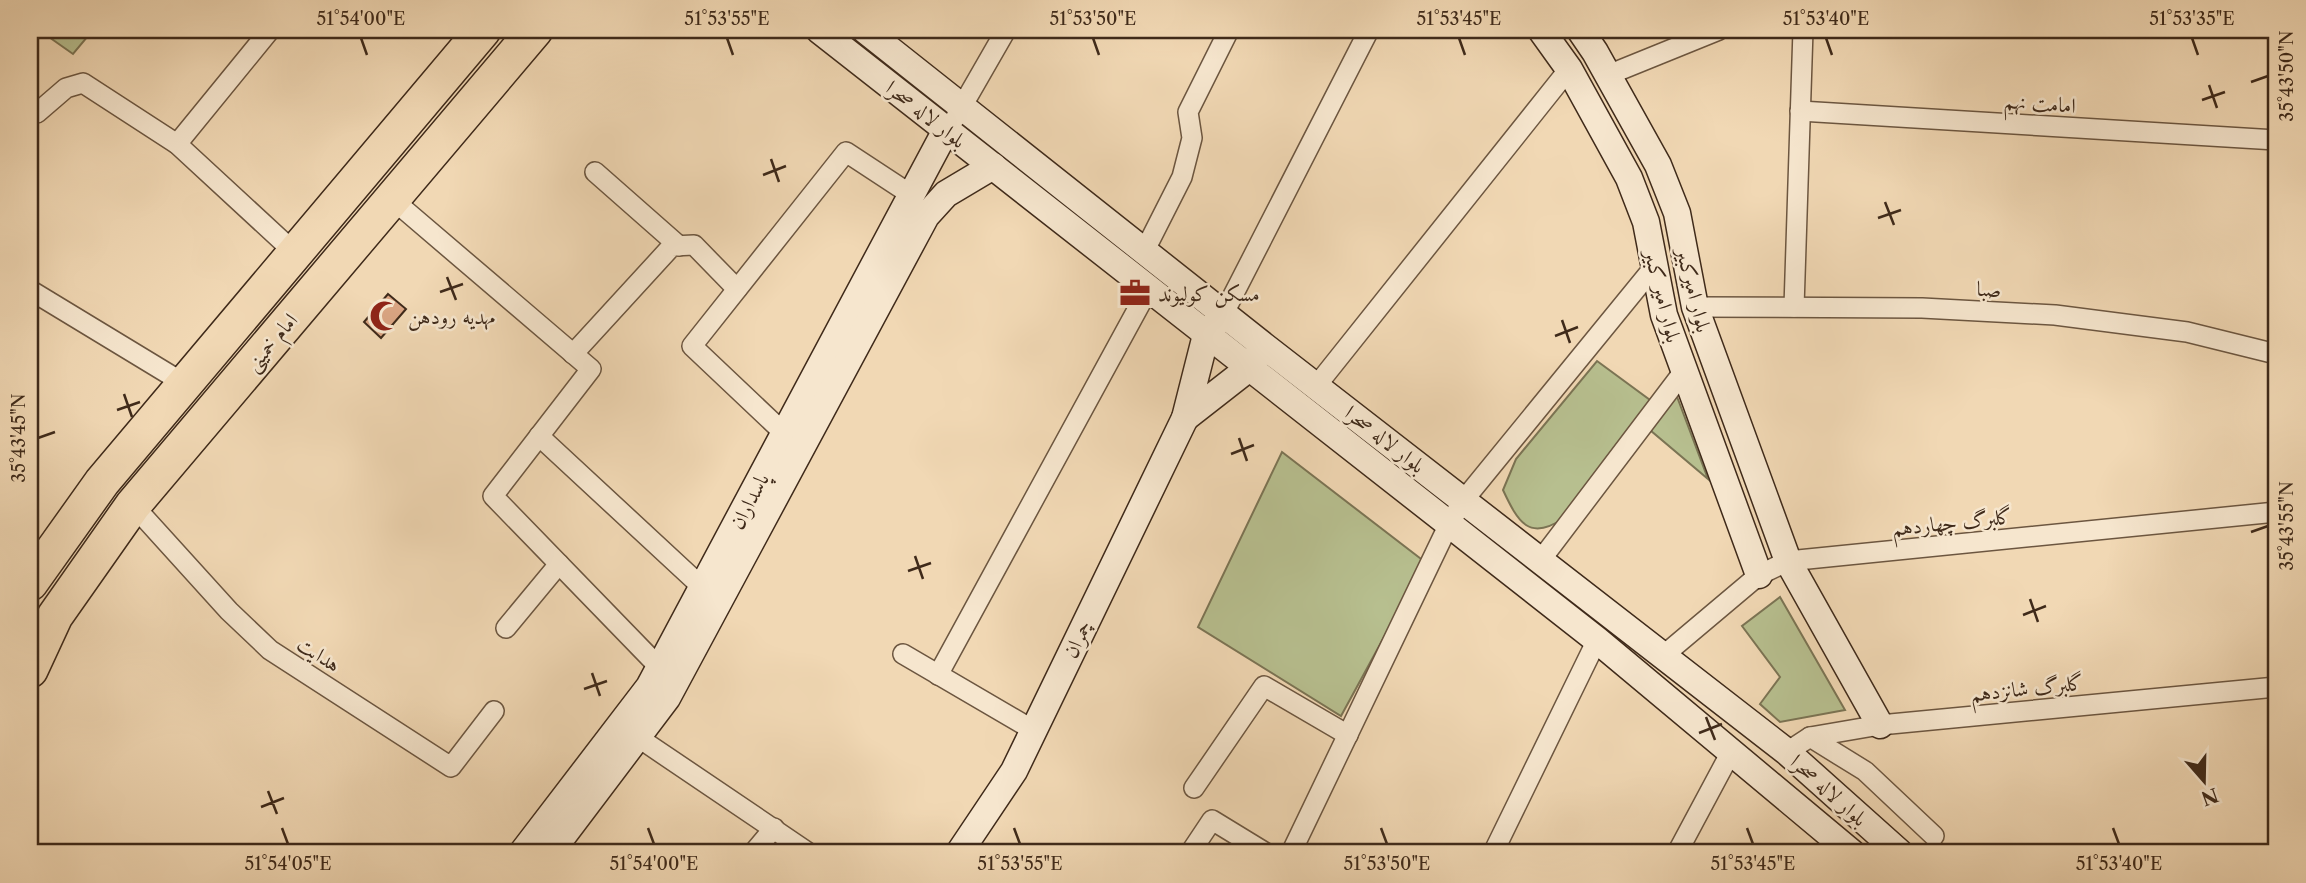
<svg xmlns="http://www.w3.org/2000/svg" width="2306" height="883" viewBox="0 0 2306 883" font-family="'Libre Caslon Text',Amiri,serif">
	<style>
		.green { fill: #b7bf8f; stroke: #7b7454; stroke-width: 2 }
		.building { fill: #daa583; stroke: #3f2a1a; stroke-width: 2 }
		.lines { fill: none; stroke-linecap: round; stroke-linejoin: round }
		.street-casing { stroke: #6c5640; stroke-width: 22 }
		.secondary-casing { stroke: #3f2a1a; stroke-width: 29 }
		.highway-casing { stroke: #3f2a1a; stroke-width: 38 }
		.street { stroke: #f6e6ce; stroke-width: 19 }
		.secondary { stroke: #f6e6ce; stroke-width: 26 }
		.highway { stroke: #f1d8b4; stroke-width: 35 }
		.ticks { fill: none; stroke: #3f2a1a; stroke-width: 2.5 }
		.labels { text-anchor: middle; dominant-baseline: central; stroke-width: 5; stroke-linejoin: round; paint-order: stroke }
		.street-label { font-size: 21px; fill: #3f2a1a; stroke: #f6e6ce }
		.poi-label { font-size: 21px; fill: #3f2a1a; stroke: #f6e6ce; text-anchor: start }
		.neatline { fill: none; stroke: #3f2a1a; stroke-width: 2.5 }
		.ticks-label { font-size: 18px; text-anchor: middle; fill: #3f2a1a }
	</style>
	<rect width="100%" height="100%" fill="#f1d8b4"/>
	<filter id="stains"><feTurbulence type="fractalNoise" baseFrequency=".00286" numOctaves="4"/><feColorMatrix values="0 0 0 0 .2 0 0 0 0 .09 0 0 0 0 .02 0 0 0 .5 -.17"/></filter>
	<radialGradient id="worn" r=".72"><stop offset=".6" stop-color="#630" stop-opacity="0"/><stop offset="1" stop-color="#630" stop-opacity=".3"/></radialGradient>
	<!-- green -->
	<g class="green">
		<polygon points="39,30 93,30 73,54"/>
		<path d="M1597,361L1650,400L1564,518C1529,542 1518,522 1503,490L1516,459Z"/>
		<polygon points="1676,394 1708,479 1650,430"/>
		<polygon points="1282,452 1425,562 1341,716 1198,627"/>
		<polygon points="1780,597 1845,710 1780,722 1760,704 1780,677 1742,626"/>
	</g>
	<!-- building -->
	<polygon class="building" points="388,294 406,309 381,338 364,322"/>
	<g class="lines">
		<!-- street casing -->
		<g class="street-casing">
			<g id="street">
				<polyline points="1608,75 1719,30"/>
				<polyline points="1800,111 2276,140"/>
				<polyline points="37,113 66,88 83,83 177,144 294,252"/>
				<polyline points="956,117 1006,30"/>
				<polyline points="177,144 270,30"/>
				<polyline points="595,172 679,246"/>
				<polyline points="392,199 591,369 493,496 659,667"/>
				<polyline points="1145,250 1182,177 1192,138 1188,112 1229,30"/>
				<polyline points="30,290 185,384"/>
				<polyline points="1695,307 1922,308 2055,315 2187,332 2276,354"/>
				<polyline points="1794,307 1803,30"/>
				<polyline points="1224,313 1369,30"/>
				<polyline points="573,354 672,246 694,245 737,289"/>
				<polyline points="1317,385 1569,69"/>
				<polyline points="785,434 692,346 846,152 913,196"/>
				<polyline points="539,436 703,588"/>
				<polyline points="133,505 229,611 270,650 451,767 494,711"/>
				<polyline points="1540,561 1684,371"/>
				<polyline points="506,628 559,564"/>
				<polyline points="903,654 1033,730"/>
				<polyline points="1664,655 1759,575 1788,561 2276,512"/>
				<polyline points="938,675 1149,288"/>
				<polyline points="1810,737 1865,771 1934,836"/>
				<polyline points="639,738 809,853"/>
				<polyline points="1787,752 1810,737 1880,725 2276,687"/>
				<polyline points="1194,788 1264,686 1348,735"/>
				<polyline points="753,853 774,828"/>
				<polyline points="1190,853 1212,820 1266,853"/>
				<polyline points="1291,853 1449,524 1463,501 1654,267"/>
				<polyline points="1493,853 1597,640"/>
				<polyline points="1677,853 1731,752"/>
			</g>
		</g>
		<!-- secondary casing -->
		<g class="secondary-casing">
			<g id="secondary">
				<polyline points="819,30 1597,640 1852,853"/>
				<polyline points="865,30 1264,346 1787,752 1900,853"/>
				<polyline points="1541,30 1569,69 1629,178 1646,222 1664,315 1759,575"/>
				<polyline points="1580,30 1595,52 1658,165 1677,213 1695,307 1788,561 1880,725"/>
				<polyline points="1215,324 1206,335 1185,418 1249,368 1257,356"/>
				<polyline points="522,853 649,687 946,130"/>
				<polyline points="550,853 667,698 926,216 946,194 993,166"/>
				<polyline points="959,853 1014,771 1185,418"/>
			</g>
		</g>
		<!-- highway casing -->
		<g class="highway-casing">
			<g id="highway">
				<polyline points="30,583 102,482 483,30"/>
				<polyline points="30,670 55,616 133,505 535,30"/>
			</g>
		</g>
		<!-- street -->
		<use href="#street" class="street"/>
		<!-- secondary -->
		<use href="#secondary" class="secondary"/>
		<!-- highway -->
		<use href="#highway" class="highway"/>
	</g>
	<!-- ticks -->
	<path class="ticks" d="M361,38L367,55M727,38L733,55M1093,38L1099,55M1459,38L1465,55M1826,38L1832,55M2192,38L2198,55M2251,82L2268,76M2209,85L2217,108M2202,100L2225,92M771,159L779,182M763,175L786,166M1885,202L1894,225M1878,218L1901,210M447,277L456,300M440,292L463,284M1562,320L1570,343M1555,336L1578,327M124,394L132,417M117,410L140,402M38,438L55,432M1239,438L1247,461M1231,454L1254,445M2251,532L2268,526M915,556L923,579M908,571L931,563M2030,599L2038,622M2023,615L2046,606M592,673L600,696M584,689L607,681M1706,717L1715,740M1699,733L1722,724M268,791L277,814M261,807L284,798M282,828L288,844M648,828L654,844M1014,828L1020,844M1381,828L1387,844M1747,828L1753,844M2113,828L2119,844"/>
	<!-- icons -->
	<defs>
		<g id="office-bare" transform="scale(2.415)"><path d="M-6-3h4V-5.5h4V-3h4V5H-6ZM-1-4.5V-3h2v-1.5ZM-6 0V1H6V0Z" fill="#8f2418" stroke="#f6e6ce" stroke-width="2.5" paint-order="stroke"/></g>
		<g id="mosque-bare" transform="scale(2.415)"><path d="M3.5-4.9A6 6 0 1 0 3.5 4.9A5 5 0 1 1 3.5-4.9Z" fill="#8f2418" stroke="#f6e6ce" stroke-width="2.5" paint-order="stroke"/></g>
	</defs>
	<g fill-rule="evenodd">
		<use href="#office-bare" x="1135" y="293"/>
		<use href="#mosque-bare" x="385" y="316"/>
	</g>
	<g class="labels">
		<!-- street labels -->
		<g class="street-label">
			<text transform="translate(2040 103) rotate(4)">امامت نهم</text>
			<text transform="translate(926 114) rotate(38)">بلوار لاله صحرا</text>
			<text transform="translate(1989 289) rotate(3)">صبا</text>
			<text transform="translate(1694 290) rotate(76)">بلوار امیرکبیر</text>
			<text transform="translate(1663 296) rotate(76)">بلوار امیر کبیر</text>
			<text transform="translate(271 342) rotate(-50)">امام خمینی</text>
			<text transform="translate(1385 439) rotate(38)">بلوار لاله صحرا</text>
			<text transform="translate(749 501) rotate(-62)">پاسداران</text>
			<text transform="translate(1952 522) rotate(-6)">گلبرگ چهاردهم</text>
			<text transform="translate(1077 639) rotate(-64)">چمران</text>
			<text transform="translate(319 654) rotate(33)">هدایت</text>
			<text transform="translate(2027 688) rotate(-6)">گلبرگ شانزدهم</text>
			<text transform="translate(1829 790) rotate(42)">بلوار لاله صحرا</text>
		</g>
		<!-- poi labels -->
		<g class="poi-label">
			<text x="1158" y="293">مسکن کولیوند</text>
			<text x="408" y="316">مهدیه رودهن</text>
		</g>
	</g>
	<!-- margin -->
	<rect width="2306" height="883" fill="none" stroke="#f1d8b4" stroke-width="77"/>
	<!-- north arrow -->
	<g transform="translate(2204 781) rotate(160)" stroke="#f6e6ce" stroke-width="5" paint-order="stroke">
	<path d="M0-5L12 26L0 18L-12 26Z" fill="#3f2a1a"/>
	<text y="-10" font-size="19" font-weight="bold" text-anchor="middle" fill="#3f2a1a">N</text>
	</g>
	<rect x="38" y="38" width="2230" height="806" class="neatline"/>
	<g class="ticks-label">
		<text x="361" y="25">51°54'00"E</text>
		<text x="727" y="25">51°53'55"E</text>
		<text x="1093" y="25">51°53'50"E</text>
		<text x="1459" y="25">51°53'45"E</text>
		<text x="1826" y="25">51°53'40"E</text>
		<text x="2192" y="25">51°53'35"E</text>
		<text transform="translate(2287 76) rotate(-90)" y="6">35°43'50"N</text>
		<text transform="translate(19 438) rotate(-90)" y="6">35°43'45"N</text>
		<text transform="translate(2287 526) rotate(-90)" y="6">35°43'55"N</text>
		<text x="288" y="870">51°54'05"E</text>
		<text x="654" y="870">51°54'00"E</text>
		<text x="1020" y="870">51°53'55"E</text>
		<text x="1387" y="870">51°53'50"E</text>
		<text x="1753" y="870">51°53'45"E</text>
		<text x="2119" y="870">51°53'40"E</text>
	</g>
	<rect width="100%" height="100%" filter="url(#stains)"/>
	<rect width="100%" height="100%" fill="url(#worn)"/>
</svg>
